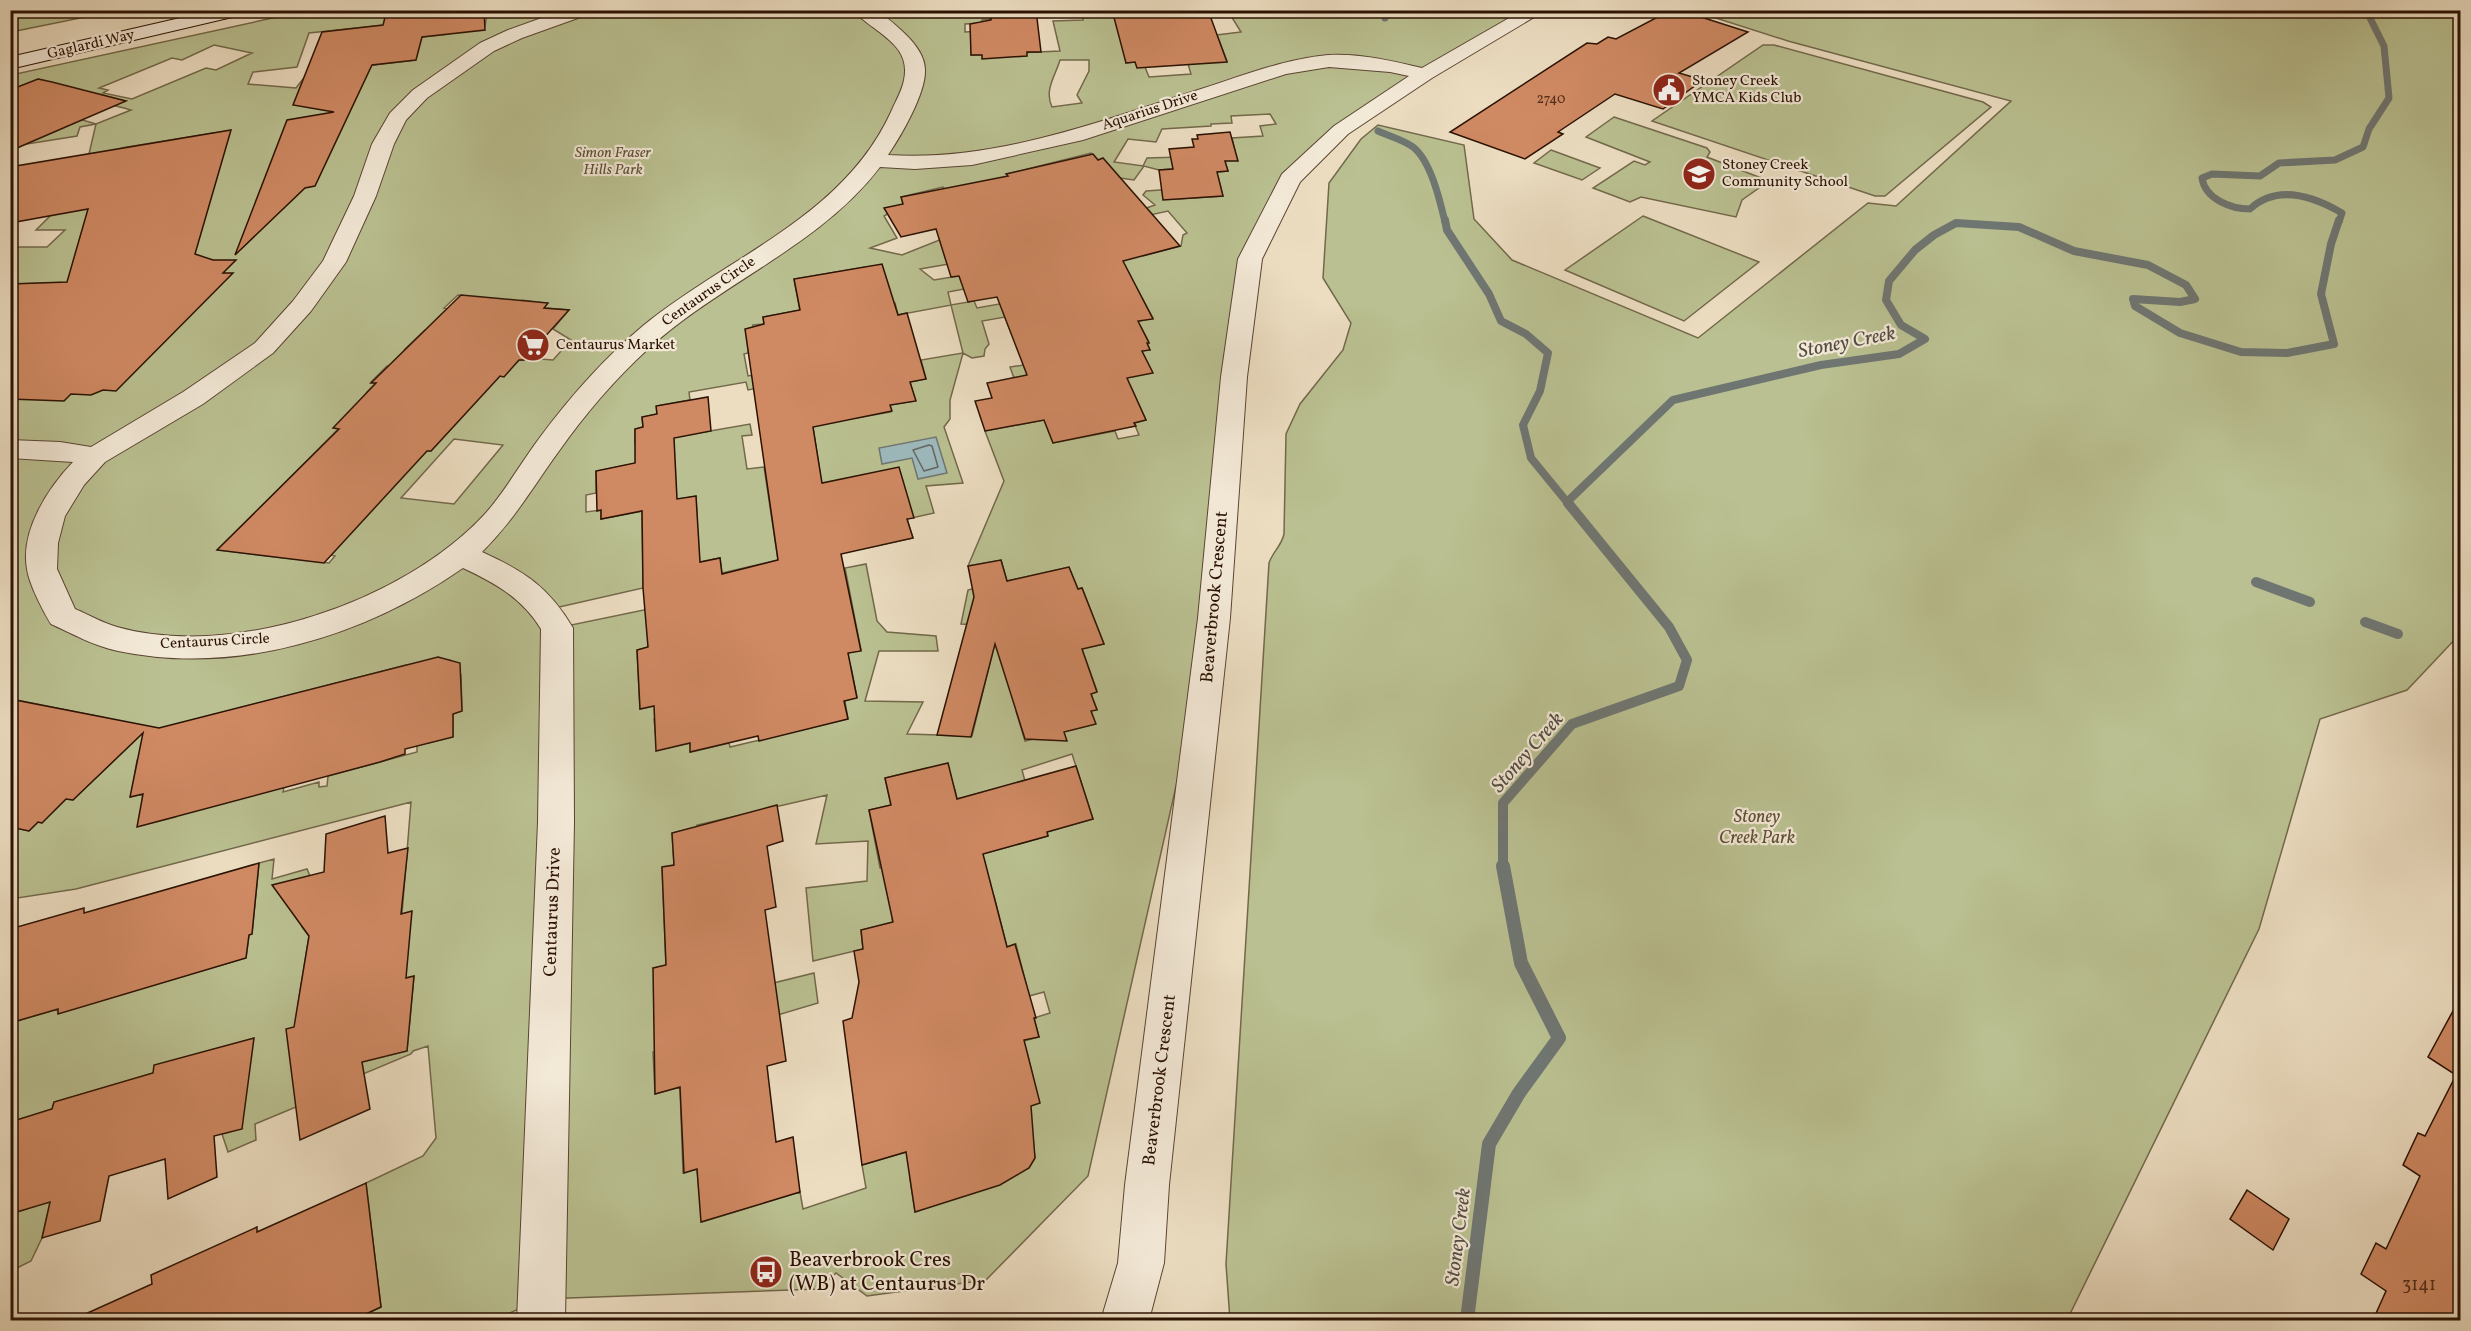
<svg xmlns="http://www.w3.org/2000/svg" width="2471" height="1331" viewBox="0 0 2471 1331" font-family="Vollkorn,serif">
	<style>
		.green { fill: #bac091; stroke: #72684a; stroke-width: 1.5; fill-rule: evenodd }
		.water { fill: #9db9bd; stroke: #6f7672; stroke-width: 1.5 }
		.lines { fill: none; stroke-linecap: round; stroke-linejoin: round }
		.shore { stroke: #646560; stroke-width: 1.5 }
		.stream-far3 { stroke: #6f7672; stroke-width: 7 }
		.stream-far2 { stroke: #6f7672; stroke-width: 8 }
		.stream-far1 { stroke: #6f7672; stroke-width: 10 }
		.stream { stroke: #6f7672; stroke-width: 14 }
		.building { fill: #cf8963; stroke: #2a1102; stroke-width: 1.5 }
		.street-casing { stroke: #5a4432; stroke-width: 2 }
		.secondary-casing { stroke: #2a1102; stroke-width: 2 }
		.street { fill: #f3e9d7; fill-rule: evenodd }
		.secondary { fill: #f3e9d7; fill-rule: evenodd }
		.labels { text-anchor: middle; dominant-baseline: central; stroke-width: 4.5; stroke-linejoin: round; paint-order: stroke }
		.far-number-label { font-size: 14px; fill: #532f1a }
		.far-street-label { font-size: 15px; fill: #2a1102; stroke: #f3e9d7 }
		.far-poi-label { font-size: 15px; fill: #2a1102; stroke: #f3e9d7; text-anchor: start }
		.far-park-label { font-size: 15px; font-style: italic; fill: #5c4e34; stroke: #f3e9d7 }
		.street-label { font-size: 18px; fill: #2a1102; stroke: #f3e9d7 }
		.park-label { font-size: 18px; font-style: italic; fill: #5c4e34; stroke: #f3e9d7 }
		.near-number-label { font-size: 18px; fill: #532f1a }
		.water-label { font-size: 20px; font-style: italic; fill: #524c43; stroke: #f3e9d7 }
		.near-poi-label { font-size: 21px; fill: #2a1102; stroke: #f3e9d7; text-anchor: start }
	</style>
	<rect width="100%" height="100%" fill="#ecddc1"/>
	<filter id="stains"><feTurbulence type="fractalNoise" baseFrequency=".00333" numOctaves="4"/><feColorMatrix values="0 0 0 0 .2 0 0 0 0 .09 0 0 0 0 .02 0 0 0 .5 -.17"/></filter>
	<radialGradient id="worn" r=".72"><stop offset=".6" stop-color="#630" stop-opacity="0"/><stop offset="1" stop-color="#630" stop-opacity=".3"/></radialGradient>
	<!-- green -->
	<g class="green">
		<polygon points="11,10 115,10 115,11 11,32"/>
		<path d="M991,10L1015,18L982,20V23L965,24V32L981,31L971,47V55L1060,51L1053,21L1083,20L1082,11H1154L1126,63L1135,62L1145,67L1149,77L1191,74L1188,64L1227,61L1217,35L1241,32L1228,11H1537L1425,74L1290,179L1250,259L1214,618L1088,1176L986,1280L867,1296L836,1273L819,1289L541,1299L494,1320H353L381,1307L366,1183L423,1156L436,1138L428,1046L413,1051L411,1054L296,1102V1107L255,1124L256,1140L228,1152L222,1134L242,1128L153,1073L54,1102L52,1109L11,1122V1023L58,1009V1013L246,958L249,935L252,934L259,863L274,859L272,879L307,869L310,876L302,927L309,936L298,1004L318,1073L407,1051L414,976L406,978L402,914L411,802L76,889L11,899V827L29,831L38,822L42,823L66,799L73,800L116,758L106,718L11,699V344L56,283L11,284V247H47L65,230H36L78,188L85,171L96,124L80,127L77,136L21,145L77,89L38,79L11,90V75L305,11H387L424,21L309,33L297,67L253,72L248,84L296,88L303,79L355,73L358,67L415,60L418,51L405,39L449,34L450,30L485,26L487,14L469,16L452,11ZM214,45L252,53L216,70L206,68L132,99L103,93L108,90L99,88L172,58L182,60ZM1060,60H1089V71L1077,95L1082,103L1052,107C1044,90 1055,77 1060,60ZM76,96L124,108L131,110L96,124L58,113ZM1270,114L1276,124L1260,126L1263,136L1232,138L1237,160L1222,161L1223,165H1226L1228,171L1215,172L1216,176L1218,177L1223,196L1177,199L1175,189L1146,191L1143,195L1155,205L1138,211L1141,217L1168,211L1187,233L1183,235L1181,246L1143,256L1134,247L952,235L902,255L870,248L897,238L884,216L905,204L901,197L943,187L946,190L1012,182L1007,174L1091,153L1098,160L1103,159L1120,178L1134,180L1144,166L1159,170L1181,168L1182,157L1147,158L1143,166L1114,162L1128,139L1156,142L1162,129L1211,126V124L1232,123L1231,116ZM214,133V149L117,166L122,148ZM972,260L1045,296L977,308L974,301L951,305L948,292L969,288L977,273L934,280L920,269ZM865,267L888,304L895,303L898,315L951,305L963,353L921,360L926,379L910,382L915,401L890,405L891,412L857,418L824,363L748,376L744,354L748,353L753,325L764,324L763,317L800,310L794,279ZM1136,287L1153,318L1136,322L1141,327L1149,342L1147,343L1150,350L1142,351L1091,295ZM458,295L519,304L522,300L547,303L544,308L569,310L553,329L571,340L553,360L527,358L524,360H519L504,376H500L431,451L421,450L331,555L335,556L329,563L218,550L374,393L367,392L376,383L371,382L387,366L393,367L405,349L425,330H430L449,309L444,308ZM1005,317L1024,365L1010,367L1014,378L1131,387L1146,420L1134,423L1139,435L1118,439L1115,431L1053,443L1044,420L985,431L1004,481L968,566L1001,560L1007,581L1069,567L1078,589L1082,588L1104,644L1082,649L1097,691L1091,694L1097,709L1091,711L1095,724L1025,741L1016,711L1035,706L997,582L968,590L961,624L999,626L972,736L907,734L923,702L865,701L879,651H938L936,636L887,632L877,621L866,564L845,568L861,650L823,659L851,667L857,697L845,701L848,719L730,747L729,743L691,752L690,743L657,750L654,719L682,712L657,705L640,709L637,650L648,647L760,586L557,628L546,610L643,588L642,511L601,519V510L586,512V495L596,493V471L654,460L652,504L696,496L697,517L694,518L697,563L720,558L722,573L778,560L764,467L747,469L742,436L752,435L750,424L635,444V429L643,427L642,417L657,414V406L690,400L689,392L746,382L748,390L780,384L812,420L832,553L862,549L913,538L907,519L934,513L926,486L963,483L944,427L950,419V400L963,353L972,358L984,356L985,349L989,344L982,321ZM454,439L503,445L454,504L401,498ZM450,660L451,677L461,675L462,711L453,714V737L428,743H417V752L328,776L327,786L319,787V782L283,792L284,787L176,814V817L139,826L143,794L131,797L137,760L146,758L166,727L406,665ZM1072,754L1093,819L1047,832L1048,836L982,854L880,868L869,810L891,805L885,778L927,768L933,796L955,790L957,799L1025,781L1022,770ZM827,795L816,844L868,841L867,881L806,888L813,961L863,949L861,930L893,922L892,919L964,899L994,896L1007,947L1016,944L1029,996L1044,992L1050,1013L1034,1018L1039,1037L1020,1042L1027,1052L1039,1103L1029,1106L1035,1158L1029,1168L915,1212L910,1179L916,1177L910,1151L862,1165L866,1188L803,1209L800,1192L702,1222L697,1169L683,1173L680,1087L655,1094L653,1052L818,1003L814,973L689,1004L653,968L666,965L662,868L674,865L672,833L697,827V825Z"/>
		<path d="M1694,11H2460V541L2458,561L2460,634L2407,690L2320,719L2259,929L2067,1320H1230L1226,1264L1269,563C1273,551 1281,547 1284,534L1286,434L1300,404L1343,350L1351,323L1323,278L1329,183L1361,139L1378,125L1464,145L1474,219L1512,260L1698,338L1868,203L1896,206L2011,101L1788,41Z"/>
		<polygon points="1763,45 1774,45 1983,102 1991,107 1885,196 1875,196 1652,121"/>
		<polygon points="1614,117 1707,148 1710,152 1707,157 1769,181 1742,200 1736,217 1641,197 1630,202 1593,188 1634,161 1645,165 1650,162 1586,137"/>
		<polygon points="1551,150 1600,168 1582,180 1534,163"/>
		<polygon points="1643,216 1759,262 1684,321 1565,270"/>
		<polygon points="53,1192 42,1238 31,1261 11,1271 11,1214 27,1209 30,1199"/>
	</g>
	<!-- water -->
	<polygon class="water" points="936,437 947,473 918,479 912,458 882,464 879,448"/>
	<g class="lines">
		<!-- shore -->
		<polygon class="shore" points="929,445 932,446 938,467 924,471 913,450"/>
		<!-- stream-far3 -->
		<g class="stream-far3">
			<polyline points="1384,10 1385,18"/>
			<path d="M1378,131C1389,136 1404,140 1413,147C1431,161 1440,201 1445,222"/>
			<path d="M2339,222L2342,213C2313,196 2277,184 2250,209C2231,209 2205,199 2202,178L2212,174L2260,176L2279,163L2335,160L2363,147L2369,129L2389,98L2384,46L2366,10"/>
		</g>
		<!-- stream-far2 -->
		<g class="stream-far2">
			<polyline points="1445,220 1447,230 1489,294 1501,321 1526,334 1548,353 1540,391 1523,425 1531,458 1567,502"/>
			<polyline points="1569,505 1567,502 1673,400 1821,365 1899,354 1925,339 1901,325 1886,300 1889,281 1915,250 1934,235 1956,223 2019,227 2074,251 2148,265 2186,285 2195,299 2180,302 2133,299 2135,306 2180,333 2241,352 2287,353 2334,344 2321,294 2331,244 2339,220"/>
		</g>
		<!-- stream-far1 -->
		<g class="stream-far1">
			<polyline points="2256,582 2310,602"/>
			<polyline points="2365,622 2398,634"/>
			<polyline points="1503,867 1503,803 1572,724 1679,686 1687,660 1669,627 1568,503"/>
		</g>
		<!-- stream -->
		<polyline class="stream" points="1467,1320 1489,1144 1519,1093 1559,1038 1521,963 1503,866"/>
	</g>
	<!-- building -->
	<g class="building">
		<polygon points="387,10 484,10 485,30 422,37 416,60 372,65 315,186 305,188 235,255 287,120 334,112 293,105 322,32 383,25"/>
		<polygon points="991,10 1036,10 1041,52 1027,52 1027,56 982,59 982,55 971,55 970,24 991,20"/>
		<polygon points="1112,10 1208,10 1227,62 1137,68 1135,62 1126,63"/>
		<polygon points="1671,10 1679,10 1748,32 1679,73 1703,80 1663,109 1615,94 1558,132 1563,134 1525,159 1450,132 1587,43 1597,44 1608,37 1616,39"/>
		<polygon points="38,79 52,82 126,101 10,151 10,90"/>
		<polygon points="231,130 195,254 213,260 236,260 223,273 233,273 116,391 103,390 91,395 71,394 64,401 10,399 10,284 67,282 88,209 10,223 10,167"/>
		<polygon points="1230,132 1238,161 1225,161 1228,171 1217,172 1223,196 1163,200 1159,170 1173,169 1169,149 1194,147 1192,139 1198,139 1197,135"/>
		<polygon points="1093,154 1098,160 1103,158 1180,246 1123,261 1153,319 1138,321 1149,343 1147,343 1150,350 1142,351 1153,373 1127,378 1146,420 1134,423 1136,426 1053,443 1044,420 985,431 975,401 992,398 987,383 1027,375 997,297 968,302 959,276 951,277 936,229 901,237 884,208 903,204 901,197 1008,176 1006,174"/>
		<polygon points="882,264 898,315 907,313 926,379 910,382 916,401 890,405 892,411 813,427 822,483 899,467 914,518 907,519 913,538 841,554 861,651 848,653 857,698 844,701 848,719 759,741 758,736 690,752 690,743 656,751 654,706 640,709 637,650 648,647 643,588 642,511 601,519 601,510 597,511 596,471 635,463 635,429 643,427 642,417 657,414 656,406 708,397 711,431 674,438 677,499 696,496 700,562 720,558 722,574 778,560 745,329 764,324 763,317 800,310 794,279"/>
		<polygon points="461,295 548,303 544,308 569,310 524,360 519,360 504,377 500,376 431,451 427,451 324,563 217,550 339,429 333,428 376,383 371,383"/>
		<polygon points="1001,560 1007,581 1069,567 1078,589 1082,588 1104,644 1082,649 1097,692 1091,694 1097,710 1091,711 1096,724 1064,732 1067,741 1025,739 995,644 971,737 937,735 974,597 968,566"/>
		<polygon points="438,657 460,663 462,711 453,714 453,737 405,749 405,754 380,762 137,827 143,794 130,797 143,733 73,800 66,799 42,823 38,822 29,831 10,827 10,699 159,728"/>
		<polygon points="948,763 957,799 1076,766 1093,819 1047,832 1048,836 983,854 1007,947 1015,944 1036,1018 1034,1018 1039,1037 1024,1040 1040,1103 1031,1106 1035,1158 1029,1168 1000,1185 915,1212 906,1152 862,1165 843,1021 852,1018 859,982 854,951 863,949 861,930 893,922 869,810 891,805 885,778"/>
		<polygon points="777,805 783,841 767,846 776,907 765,910 786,1061 767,1066 776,1142 793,1137 800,1192 701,1222 697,1169 684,1173 680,1087 655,1094 653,968 666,965 662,867 674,865 672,833"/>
		<polygon points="385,816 388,853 408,848 401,914 412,911 406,978 414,976 407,1051 362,1062 370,1109 300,1140 286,1029 294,1027 309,936 272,885 324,872 326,834"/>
		<polygon points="259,863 252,934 249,935 246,958 58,1014 58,1009 10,1023 10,929 84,908 84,913"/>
		<polygon points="2460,998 2460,1320 2373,1320 2386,1291 2361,1274 2376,1243 2386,1249 2420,1176 2403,1165 2418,1133 2425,1136 2456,1075 2428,1057"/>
		<polygon points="254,1038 242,1129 214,1136 217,1177 168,1199 165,1159 109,1176 100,1221 42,1238 50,1202 10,1214 10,1122 52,1109 54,1102 153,1073 154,1065"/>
		<polygon points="366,1183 381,1307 353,1320 72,1320 152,1284 151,1275 257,1227 257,1232"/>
		<polygon points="2247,1190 2289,1219 2273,1250 2230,1219"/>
	</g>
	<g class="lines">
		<!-- street casing -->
		<g class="street-casing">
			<path id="street" d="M564,10H592L589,14L522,38L494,51L427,98L406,120L394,144L376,196L346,262L311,311L273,353L203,404L105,462L84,485L65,516L58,543L57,569L75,609C89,615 103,623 117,627C234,660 403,602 484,515C505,492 520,464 538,440C569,398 604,358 644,325C729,256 843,217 891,112C895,102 902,91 904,80C912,43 873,33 853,10C878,10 884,14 902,31C913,41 925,55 925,70C926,93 901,136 888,155C995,162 1101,121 1201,89C1242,76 1284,59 1328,55C1359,53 1393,61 1422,68L1523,10H1546L1432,78L1348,134L1300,182L1262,259L1247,377L1230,618L1169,1185L1164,1263L1149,1320H1101L1118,1263L1125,1185L1198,618L1221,377L1238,259L1282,174L1334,126L1409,76L1390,72L1329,67L1286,74L1083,140L972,165L915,169L880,167C820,246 720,283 648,349C615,379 585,414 559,451C532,488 515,519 482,552C524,571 549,587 573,628L574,822L565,1320H517L538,822L541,629C522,598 495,583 463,568C365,636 238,676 118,651C94,646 73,634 51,624C43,611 29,584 27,569C20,531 48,488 73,462L10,458V440L60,442L91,447L183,392L255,343L293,301L323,261L354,196L372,144L390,113L413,90L480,43L508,30Z"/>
		</g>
		<!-- secondary casing -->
		<g class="secondary-casing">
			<polygon id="secondary" points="215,10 250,10 241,15 10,69 10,57"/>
		</g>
		<!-- street -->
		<use href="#street" class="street"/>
		<!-- secondary -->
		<use href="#secondary" class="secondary"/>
	</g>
	<!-- icons -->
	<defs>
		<g id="civic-disc" transform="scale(1.725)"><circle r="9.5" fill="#8f2418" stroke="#f3e9d7"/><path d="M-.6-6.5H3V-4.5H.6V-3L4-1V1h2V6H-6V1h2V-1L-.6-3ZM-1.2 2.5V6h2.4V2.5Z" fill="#fff"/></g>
		<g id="school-disc" transform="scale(1.725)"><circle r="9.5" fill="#8f2418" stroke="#f3e9d7"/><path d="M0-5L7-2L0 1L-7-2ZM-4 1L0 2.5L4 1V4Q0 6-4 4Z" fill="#fff"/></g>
		<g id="supermarket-disc" transform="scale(1.725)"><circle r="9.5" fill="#8f2418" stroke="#f3e9d7"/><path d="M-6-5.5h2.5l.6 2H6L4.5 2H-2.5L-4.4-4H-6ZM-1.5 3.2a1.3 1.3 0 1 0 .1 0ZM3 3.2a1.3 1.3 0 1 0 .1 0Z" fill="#fff"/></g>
		<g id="bus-disc" transform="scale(1.725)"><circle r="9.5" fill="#8f2418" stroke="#f3e9d7"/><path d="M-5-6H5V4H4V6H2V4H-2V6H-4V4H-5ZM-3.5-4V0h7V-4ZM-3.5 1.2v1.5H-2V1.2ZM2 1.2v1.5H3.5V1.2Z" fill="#fff"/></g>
	</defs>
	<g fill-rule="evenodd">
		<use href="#civic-disc" x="1669" y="90"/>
		<use href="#school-disc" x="1699" y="174"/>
		<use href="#supermarket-disc" x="533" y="345"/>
		<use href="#bus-disc" x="766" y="1272"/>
	</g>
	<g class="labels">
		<!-- far-number labels -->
		<g class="far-number-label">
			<text x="1551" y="99">2740</text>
		</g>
		<!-- far-street labels -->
		<g class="far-street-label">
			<text transform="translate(91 45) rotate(-13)">Gaglardi Way</text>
			<text transform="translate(1150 111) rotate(-18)">Aquarius Drive</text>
			<text transform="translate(709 292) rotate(-35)">Centaurus Circle</text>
			<text transform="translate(215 642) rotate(-3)">Centaurus Circle</text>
		</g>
		<!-- far-poi labels -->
		<g class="far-poi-label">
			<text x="1692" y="81">Stoney Creek<tspan x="1692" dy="17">YMCA Kids Club</tspan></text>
			<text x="1722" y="165">Stoney Creek<tspan x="1722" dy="17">Community School</tspan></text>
			<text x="556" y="345">Centaurus Market</text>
		</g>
		<!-- far-park labels -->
		<g class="far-park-label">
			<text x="613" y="153">Simon Fraser<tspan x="613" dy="17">Hills Park</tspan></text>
		</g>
		<!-- street labels -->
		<g class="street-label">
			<text transform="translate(1215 597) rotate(-85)">Beaverbrook Crescent</text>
			<text transform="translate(553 912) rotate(-88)">Centaurus Drive</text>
			<text transform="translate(1160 1080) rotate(-83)">Beaverbrook Crescent</text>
		</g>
		<!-- park labels -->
		<g class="park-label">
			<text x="1757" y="817">Stoney<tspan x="1757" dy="21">Creek Park</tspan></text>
		</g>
		<!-- near-number labels -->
		<g class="near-number-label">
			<text x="2419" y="1285">3141</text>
		</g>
		<!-- water labels -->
		<g class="water-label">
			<text transform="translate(1847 343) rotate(-11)">Stoney Creek</text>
			<text transform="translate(1528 753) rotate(-49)">Stoney Creek</text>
			<text transform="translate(1459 1237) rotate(-83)">Stoney Creek</text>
		</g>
		<!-- near-poi labels -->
		<g class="near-poi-label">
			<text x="789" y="1260">Beaverbrook Cres<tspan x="789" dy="24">(WB) at Centaurus Dr</tspan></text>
		</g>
	</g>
	<!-- margin -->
	<rect width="2471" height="1331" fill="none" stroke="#ecddc1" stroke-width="36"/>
	<rect x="12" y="12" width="2447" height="1307" fill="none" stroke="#2a1102" stroke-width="3"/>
	<rect x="18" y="18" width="2435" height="1295" fill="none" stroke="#2a1102" stroke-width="1.5"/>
	<rect width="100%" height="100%" filter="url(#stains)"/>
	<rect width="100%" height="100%" fill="url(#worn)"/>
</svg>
